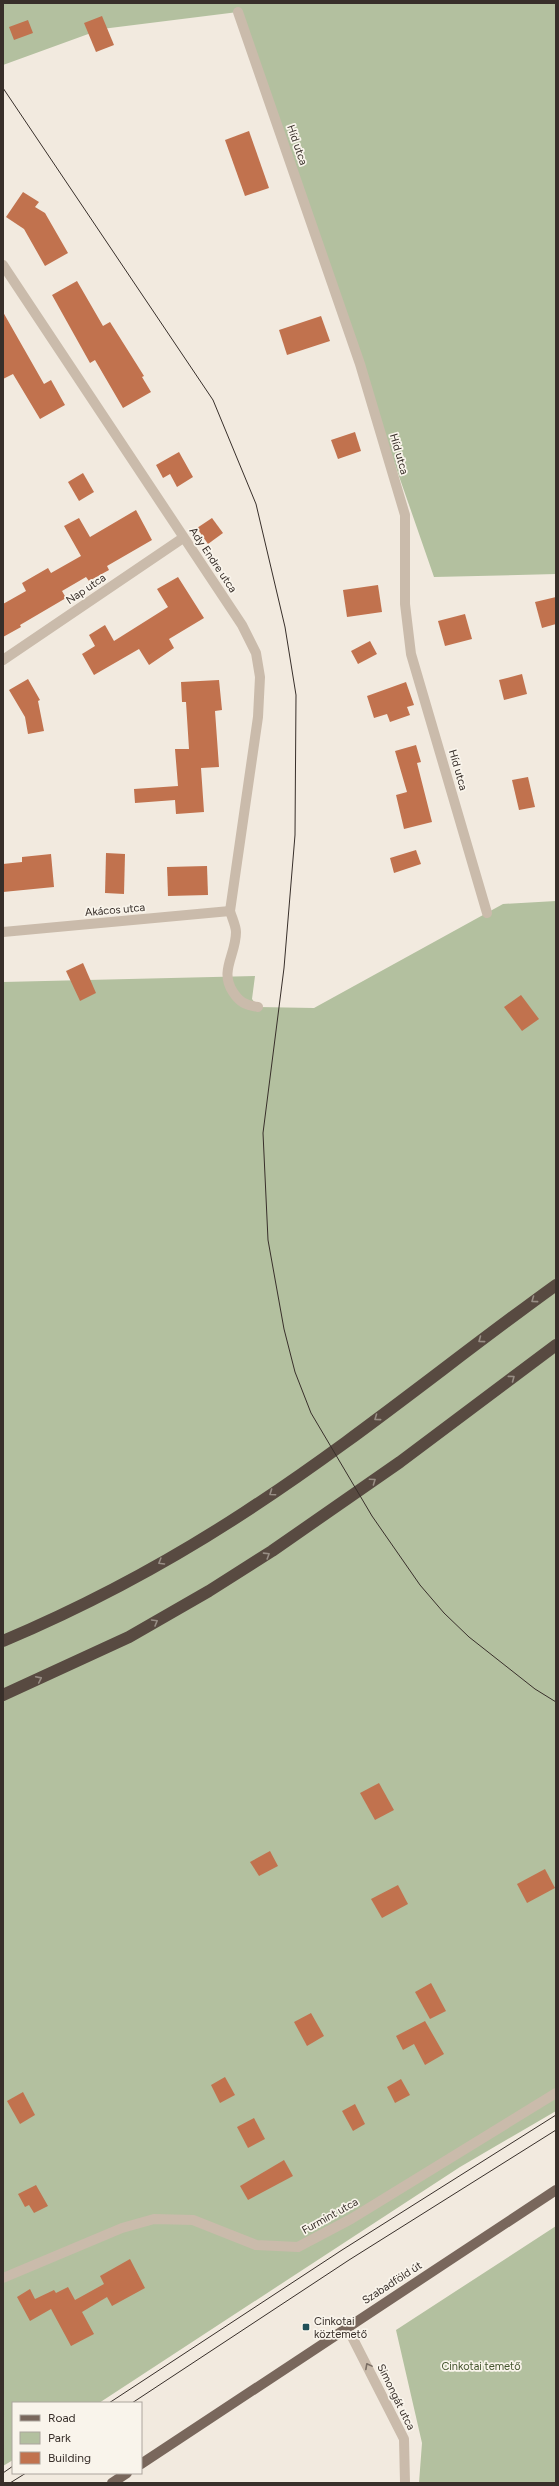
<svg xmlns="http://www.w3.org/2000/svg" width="559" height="2486" viewBox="0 0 559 2486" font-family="Figtree,sans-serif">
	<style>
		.green { fill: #b3c09f }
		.building { fill: #c1724e }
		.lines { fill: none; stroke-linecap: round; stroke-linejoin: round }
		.minor { stroke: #cabbab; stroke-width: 10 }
		.major { stroke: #79675c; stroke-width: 10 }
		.highway { stroke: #584a41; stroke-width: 12 }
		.tram { stroke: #382f2a; stroke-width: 1 }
		.oneway { stroke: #988e85 }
		.oneway2 { stroke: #7a6e64 }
		.poi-dot { fill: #215058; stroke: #f9f4eb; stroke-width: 1.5 }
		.labels { text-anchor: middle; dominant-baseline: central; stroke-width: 3.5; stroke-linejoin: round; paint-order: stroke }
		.street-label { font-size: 11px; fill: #382f2a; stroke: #f9f4eb }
		.poi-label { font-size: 11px; fill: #382f2a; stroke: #f9f4eb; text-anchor: start }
		.park-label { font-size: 11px; fill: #44552e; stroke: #f9f4eb }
	</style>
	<rect width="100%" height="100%" fill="#f2eadf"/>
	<!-- green -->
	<g class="green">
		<polygon points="3,3 556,3 556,574 434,577 238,12 102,29 3,65"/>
		<polygon points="556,901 556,2111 460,2167 99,2403 13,2403 13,2460 3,2466 3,982 255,976 252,999 258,1007 314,1008 503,904"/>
		<polygon points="556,2226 556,2483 419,2483 422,2443 396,2330"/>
	</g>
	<!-- building -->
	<g class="building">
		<polygon points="102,16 114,45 96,52 84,23"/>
		<polygon points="28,20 33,33 14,40 9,27"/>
		<polygon points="249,131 269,188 245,196 225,140"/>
		<polygon points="23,192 39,202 35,207 45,213 68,253 45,266 24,229 6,217"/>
		<polygon points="77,281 103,326 110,322 144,376 142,377 151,392 123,408 95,360 90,363 52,295"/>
		<polygon points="3,312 44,384 51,380 65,405 40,419 13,374 3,379"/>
		<polygon points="321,316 330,341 287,355 279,330"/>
		<polygon points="355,432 361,451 338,459 331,440"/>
		<polygon points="179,452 193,477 177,487 170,474 163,478 156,465"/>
		<polygon points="83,473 94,492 79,501 68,482"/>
		<polygon points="136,510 152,540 107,566 109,570 89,581 86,577 62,591 66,598 20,625 21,627 3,637 3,604 26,591 22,583 48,568 51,573 81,556 64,526 79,518 90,537"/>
		<polygon points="212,518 223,533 208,544 197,528"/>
		<polygon points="178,577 204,618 169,639 174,648 149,665 139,649 94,675 82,654 95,646 89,635 105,625 114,641 168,607 157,589"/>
		<polygon points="378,585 382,612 347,617 343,590"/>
		<polygon points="556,597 556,624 542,628 535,602"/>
		<polygon points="465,614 472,639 445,646 438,621"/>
		<polygon points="370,641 377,654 358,664 351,651"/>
		<polygon points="522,674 527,694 504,700 499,680"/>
		<polygon points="28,679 40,700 38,701 44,731 28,734 25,717 9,690"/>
		<polygon points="219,680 222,710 215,711 219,767 201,768 204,812 176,814 175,800 135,803 134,789 178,786 175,749 189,749 186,702 182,702 181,682"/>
		<polygon points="406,682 414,705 407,707 410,715 390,722 387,714 374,718 367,696"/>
		<polygon points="416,745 421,762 417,763 432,822 404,829 396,795 407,792 395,751"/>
		<polygon points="528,777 535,807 519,810 512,780"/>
		<polygon points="416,850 421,864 394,873 390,858"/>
		<polygon points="106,853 125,854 124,894 105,893"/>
		<polygon points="51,854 54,887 3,892 3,864 22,862 22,857"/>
		<polygon points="207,866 208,895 168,896 167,867"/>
		<polygon points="83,963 96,993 80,1001 66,971"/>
		<polygon points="521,995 539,1019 522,1031 504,1007"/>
		<polygon points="379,1783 394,1810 375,1820 360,1793"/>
		<polygon points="270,1851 278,1866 259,1876 250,1862"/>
		<polygon points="545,1869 555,1888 527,1903 517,1884"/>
		<polygon points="398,1885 408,1904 382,1918 371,1899"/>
		<polygon points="431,1983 446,2011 430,2019 415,1992"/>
		<polygon points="311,2013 324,2036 307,2046 294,2022"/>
		<polygon points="425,2021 444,2054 425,2065 414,2044 403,2050 396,2036"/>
		<polygon points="225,2077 235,2095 220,2103 211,2085"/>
		<polygon points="401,2079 410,2095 395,2103 387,2087"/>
		<polygon points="23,2092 35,2115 20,2124 7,2101"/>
		<polygon points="355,2104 365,2124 353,2131 342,2111"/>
		<polygon points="254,2118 265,2139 248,2148 237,2127"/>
		<polygon points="284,2160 293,2176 248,2200 240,2186"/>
		<polygon points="36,2185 48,2206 34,2213 29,2205 25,2207 18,2194"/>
		<polygon points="130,2259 145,2288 112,2306 107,2297 82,2312 94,2334 71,2346 51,2309 30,2321 17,2297 30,2289 35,2299 54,2290 56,2293 68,2287 75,2300 104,2284 100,2276"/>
	</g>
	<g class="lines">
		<!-- minor -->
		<g class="minor">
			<polyline points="238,12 360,364 405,515 405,604 411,654 487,913"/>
			<path d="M3,265L242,625L256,653L260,677L258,717L230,911C232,918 236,926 236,932C236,955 219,971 233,992C240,1003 246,1005 258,1007"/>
			<polyline points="3,660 183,538"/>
			<polyline points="3,932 230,911"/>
			<polyline points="3,2278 122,2228 154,2219 193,2220 256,2245 298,2247 351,2219 556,2093"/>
			<polyline points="347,2327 404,2439 405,2483"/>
		</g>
		<!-- major -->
		<g class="major">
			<polyline points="141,2464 556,2190"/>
			<polyline points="112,2483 127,2473"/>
		</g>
		<!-- highway -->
		<g class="highway">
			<path d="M3,1641C86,1606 170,1561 245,1512C353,1442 452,1360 556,1285"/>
			<polyline points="3,1695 129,1637 209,1591 272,1551 400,1462 556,1345"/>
		</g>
		<!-- tram -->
		<g class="tram">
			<polyline points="3,88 213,400 256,504 285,627 296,695 295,835 284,968 263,1133 268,1240 284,1329 295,1372 311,1413 372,1516 420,1585 444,1613 469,1637 535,1689 556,1702"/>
			<polyline points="109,2403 342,2250 556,2115"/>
			<polyline points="132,2403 349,2260 556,2130"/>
			<polyline points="3,2473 13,2466"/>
			<polyline points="10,2483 26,2473"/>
		</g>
	</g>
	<!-- one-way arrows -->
	<defs><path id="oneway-chevron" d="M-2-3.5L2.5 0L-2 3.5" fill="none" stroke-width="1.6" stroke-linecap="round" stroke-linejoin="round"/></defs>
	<g class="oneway">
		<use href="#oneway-chevron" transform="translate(534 1300) rotate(144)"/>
		<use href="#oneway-chevron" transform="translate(481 1340) rotate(143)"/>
		<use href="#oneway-chevron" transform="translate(512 1378) rotate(-37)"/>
		<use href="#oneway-chevron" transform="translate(377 1418) rotate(144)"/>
		<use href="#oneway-chevron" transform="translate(373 1481) rotate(-35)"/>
		<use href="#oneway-chevron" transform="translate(272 1493) rotate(145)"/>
		<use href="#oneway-chevron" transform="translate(267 1555) rotate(-32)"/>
		<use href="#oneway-chevron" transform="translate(161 1562) rotate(149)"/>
		<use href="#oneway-chevron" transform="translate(155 1622) rotate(-30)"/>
		<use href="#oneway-chevron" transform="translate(39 1679) rotate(-26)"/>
	</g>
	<use class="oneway2" href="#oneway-chevron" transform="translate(368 2366) rotate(-118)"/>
	<!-- markers -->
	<rect class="poi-dot" x="302" y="2323" width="8" height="8" rx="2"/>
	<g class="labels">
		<!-- street labels -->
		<g class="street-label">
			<text transform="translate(297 145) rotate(71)">Híd utca</text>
			<text transform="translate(399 454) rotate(74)">Híd utca</text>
			<text transform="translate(213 560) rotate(56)">Ady Endre utca</text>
			<text transform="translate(86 589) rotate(-34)">Nap utca</text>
			<text transform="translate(458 770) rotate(74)">Híd utca</text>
			<text transform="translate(115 910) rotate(-5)">Akácos utca</text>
			<text transform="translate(330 2216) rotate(-29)">Furmint utca</text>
			<text transform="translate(392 2283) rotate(-33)">Szabadföld út</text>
			<text transform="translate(396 2397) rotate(64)">Simongát utca</text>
		</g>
		<!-- poi labels -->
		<g class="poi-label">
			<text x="314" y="2321">Cinkotai<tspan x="314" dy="13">köztemető</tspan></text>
		</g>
		<!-- park labels -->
		<g class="park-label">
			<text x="481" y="2366">Cinkotai temető</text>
		</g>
	</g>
	<!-- border -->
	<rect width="559" height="2486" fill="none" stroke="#382f2a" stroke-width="8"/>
	<!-- legend -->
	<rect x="12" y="2402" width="130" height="72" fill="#f9f4eb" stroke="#aca59e"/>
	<rect x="20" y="2415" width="20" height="6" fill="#79675c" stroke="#aca59e"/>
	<text x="48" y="2422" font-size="12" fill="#382f2a">Road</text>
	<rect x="20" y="2432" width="20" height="12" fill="#b3c09f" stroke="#aca59e"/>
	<text x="48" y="2442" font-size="12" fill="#382f2a">Park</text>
	<rect x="20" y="2452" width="20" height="12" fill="#c1724e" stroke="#aca59e"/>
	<text x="48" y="2462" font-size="12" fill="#382f2a">Building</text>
</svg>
